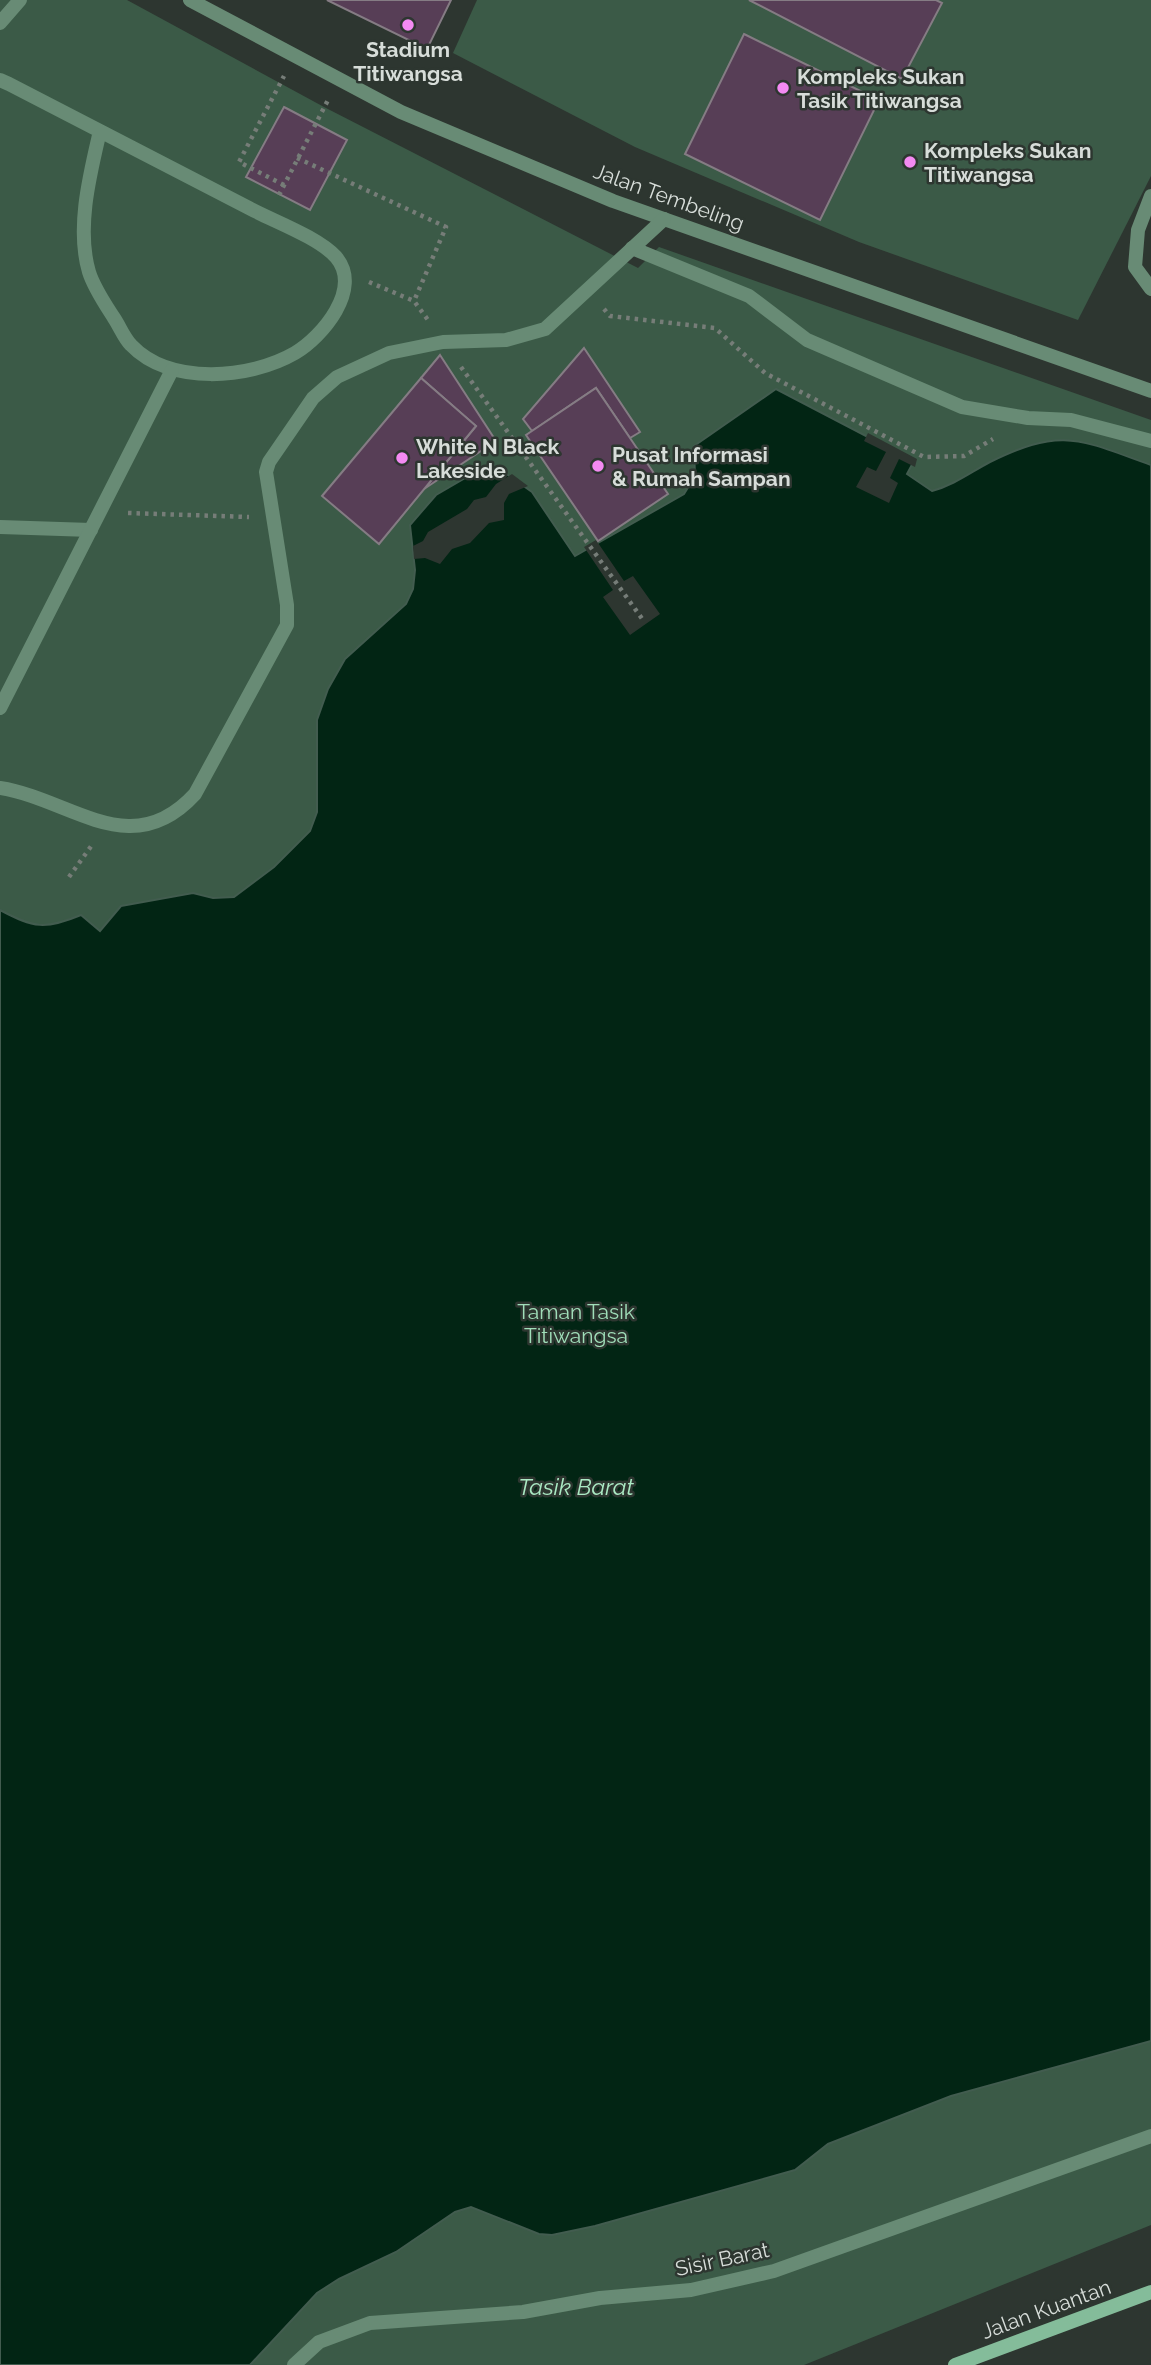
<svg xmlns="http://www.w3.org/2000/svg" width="1151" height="2365" viewBox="0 0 1151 2365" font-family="Raleway,sans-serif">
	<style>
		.green { fill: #3b5a47 }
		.water { fill: #022514; stroke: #425c4f; stroke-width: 2 }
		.pier { fill: #2d3630 }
		.building { fill: #573e56; stroke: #857c84; stroke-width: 2 }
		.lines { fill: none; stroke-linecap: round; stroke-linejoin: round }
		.path { stroke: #767d78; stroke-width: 4.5; stroke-dasharray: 3.5 5; stroke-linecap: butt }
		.lane { stroke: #688b75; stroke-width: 14 }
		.street { stroke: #688b75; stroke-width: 14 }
		.secondary { stroke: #84bc9a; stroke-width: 14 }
		.poi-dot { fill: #f38af2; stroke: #2d3630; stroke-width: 2.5 }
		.labels { text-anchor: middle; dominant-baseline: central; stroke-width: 5; stroke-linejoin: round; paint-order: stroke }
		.poi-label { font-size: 21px; font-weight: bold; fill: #d7ddd9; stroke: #2d3630; text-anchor: start }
		.street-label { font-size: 21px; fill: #d7ddd9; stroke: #2d3630 }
		.park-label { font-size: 21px; fill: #a0deb9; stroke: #2d3630 }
		.water-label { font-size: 23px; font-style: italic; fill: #abeac4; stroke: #2d3630 }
	</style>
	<rect width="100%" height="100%" fill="#2d3630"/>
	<!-- green -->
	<g class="green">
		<polygon points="0,0 127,0 324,107 638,268 659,247 1151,420 1151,2225 804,2365 0,2365"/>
		<polygon points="477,0 1151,0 1151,176 1078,320 859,242 635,147 453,53"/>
	</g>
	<!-- water -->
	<path class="water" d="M776,389L914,461L907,474L932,491C954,485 971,472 990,462C1063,426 1080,440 1151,465V2041L951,2096L828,2144L795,2170L595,2226L552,2235L539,2234L471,2207L455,2212L396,2252L339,2279L317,2293L250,2365H0V910C34,928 45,930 81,915L100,931L121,906L193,893L213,898L234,897L274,867L310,831L317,812V720L328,689L345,659L406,604L413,589L415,570L410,525L436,495L491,463L532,492L575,556L684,494L695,476L694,446Z"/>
	<!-- pier -->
	<g class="pier">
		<polygon points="868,433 917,459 915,467 899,459 890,478 898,483 889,503 856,487 867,467 876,471 886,452 864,441"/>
		<polygon points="512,474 528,486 509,494 504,503 504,520 489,523 470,543 452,549 440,564 425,558 414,559 413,546 423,541 428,532 467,509 474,500 486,497 496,484"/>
		<polygon points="596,540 624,581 633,576 660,614 630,635 603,597 613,590 584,547"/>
	</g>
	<!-- building -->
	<g class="building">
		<polygon points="327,0 451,0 427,49"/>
		<polygon points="749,0 936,0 942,3 902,79"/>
		<polygon points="744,34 879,100 820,220 685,154"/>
		<polygon points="284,107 347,140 310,210 246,177"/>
		<polygon points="584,348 640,432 630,438 596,388 532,431 523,419"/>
		<polygon points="440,355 496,441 424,489 476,426 421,378"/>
		<polygon points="421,378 476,426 379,544 322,496"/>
		<polygon points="596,388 668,494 598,541 526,435"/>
	</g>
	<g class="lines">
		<!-- path -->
		<g class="path">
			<polyline points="297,158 446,227 414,301"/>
			<polyline points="284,185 239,162 284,76"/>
			<polyline points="279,195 328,100"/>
			<polyline points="369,282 414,301 428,320"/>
			<polyline points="604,309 610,316 715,328 765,373 924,457 964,456 993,439"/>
			<polyline points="461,367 643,620"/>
			<polyline points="128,513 249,517"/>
			<polyline points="69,877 92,845"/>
		</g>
		<!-- lane -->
		<g class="lane">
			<polyline points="190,0 401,112 613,201 1151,391"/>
			<polyline points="0,23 20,0"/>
			<path d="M0,80L9,84C89,125 169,166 249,208C273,221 318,237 336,257C363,289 322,337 295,353C250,379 170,386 131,345C124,338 120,327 114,318C105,304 94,288 89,272C76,228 90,174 100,131"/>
			<polyline points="1151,196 1138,230 1135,267 1151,289"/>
			<polyline points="0,527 91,530"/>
			<polyline points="0,708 172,370"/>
		</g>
		<!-- street -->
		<g class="street">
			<polyline points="632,248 749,296 807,340 962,407 1028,418 1071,420 1151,441"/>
			<path d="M0,788C71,799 131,864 195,794L287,625V605L266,472L269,462L313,398L337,377L389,353L443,342L506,340L545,329L664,219"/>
			<polyline points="294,2365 319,2342 370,2323 523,2312 600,2298 691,2290 774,2271 1151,2136"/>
		</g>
		<!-- secondary -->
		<polyline class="secondary" points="955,2365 1151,2292"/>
	</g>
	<!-- markers -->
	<g class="poi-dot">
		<circle cx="408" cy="25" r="7"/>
		<circle cx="783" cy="88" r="7"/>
		<circle cx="910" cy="162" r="7"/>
		<circle cx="402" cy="458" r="7"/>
		<circle cx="598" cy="466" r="7"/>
	</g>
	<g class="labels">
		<!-- poi labels -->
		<g class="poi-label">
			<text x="408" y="49" text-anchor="middle">Stadium<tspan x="408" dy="24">Titiwangsa</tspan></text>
			<text x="797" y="76">Kompleks Sukan<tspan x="797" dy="24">Tasik Titiwangsa</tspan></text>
			<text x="924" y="150">Kompleks Sukan<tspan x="924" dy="24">Titiwangsa</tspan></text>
			<text x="416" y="446">White N Black<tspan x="416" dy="24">Lakeside</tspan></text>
			<text x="612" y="454">Pusat Informasi<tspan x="612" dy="24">&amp; Rumah Sampan</tspan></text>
		</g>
		<!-- street labels -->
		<g class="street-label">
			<text transform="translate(669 197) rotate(20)">Jalan Tembeling</text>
			<text transform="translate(722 2259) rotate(-12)">Sisir Barat</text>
			<text transform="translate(1046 2309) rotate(-20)">Jalan Kuantan</text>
		</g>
		<!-- park labels -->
		<g class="park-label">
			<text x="576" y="1311">Taman Tasik<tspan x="576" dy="24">Titiwangsa</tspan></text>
		</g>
		<!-- water labels -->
		<g class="water-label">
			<text x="576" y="1486">Tasik Barat</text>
		</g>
	</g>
</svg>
